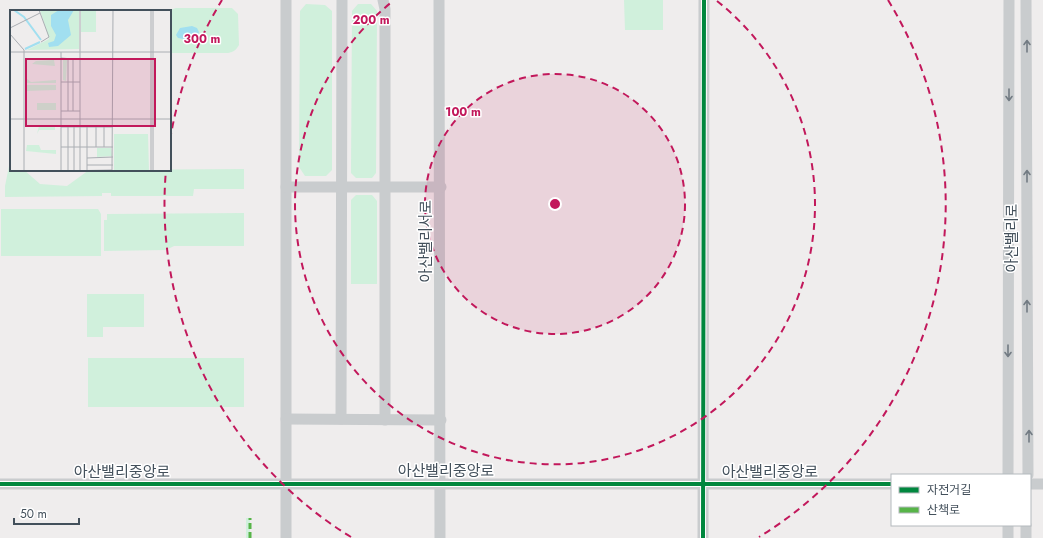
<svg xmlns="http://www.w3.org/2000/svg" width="1043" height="538" viewBox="0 0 1043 538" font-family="Jost,'Noto Sans KR',sans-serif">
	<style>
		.green { fill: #d0f0dc }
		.water { fill: #a1dff0 }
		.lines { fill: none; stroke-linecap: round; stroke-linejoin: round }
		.minor { stroke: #c9ccce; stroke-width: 11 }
		.quiet { stroke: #57b448; stroke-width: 3; stroke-dasharray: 6 3; stroke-linecap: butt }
		.cycleway-casing { stroke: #fff; stroke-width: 6 }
		.cycleway { stroke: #00873e; stroke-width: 4 }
		.oneway { stroke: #727b83 }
		.ring { fill: none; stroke: #c2185b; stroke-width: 2; stroke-dasharray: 7 5 }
		.labels { text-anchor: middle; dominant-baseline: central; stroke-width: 3; stroke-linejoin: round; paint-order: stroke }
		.street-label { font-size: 15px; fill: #43505b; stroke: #fff }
		.inset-river { fill: none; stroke: #a1dff0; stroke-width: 2 }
		.inset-road { fill: none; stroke: #aaaeb3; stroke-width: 1 }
		.view { fill: #c2185b; fill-opacity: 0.15; stroke: #c2185b; stroke-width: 2 }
		.inset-edge { fill: none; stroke: #43505b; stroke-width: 2 }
		.centre { fill: #c2185b; stroke: #fff; stroke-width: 2 }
		.ring-label { font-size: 12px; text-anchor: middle; font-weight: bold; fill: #c2185b; stroke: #fff; stroke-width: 3; stroke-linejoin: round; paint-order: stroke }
	</style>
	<rect width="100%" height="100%" fill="#efeded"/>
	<!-- green -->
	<g class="green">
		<polygon points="624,0 663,0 663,30 625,30"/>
		<polygon points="306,4 325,5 332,11 332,170 326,176 305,176 299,167 300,11"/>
		<polygon points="358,4 371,4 377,11 376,173 372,178 356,178 351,173 352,11"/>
		<path d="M176,8H232L238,14L239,45C236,50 234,52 228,53H170V11H167Z"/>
		<polygon points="10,161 11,170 24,170 40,184 67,186 89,170 244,169 244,189 194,189 193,196 111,196 111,193 102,193 102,196 5,197 5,186"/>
		<polygon points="356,195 372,195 377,201 377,284 351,284 351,200"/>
		<polygon points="1,209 98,209 101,214 101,256 1,256"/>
		<polygon points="244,213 244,246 174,246 166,250 104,251 104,220 107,220 107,214"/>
		<polygon points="87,294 144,294 144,327 103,327 103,337 87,337"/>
		<rect x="88" y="358" width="156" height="49"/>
		<rect x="246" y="518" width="4" height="20"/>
	</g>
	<!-- water -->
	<polygon class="water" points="192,26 197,28 199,32 196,41 178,38 176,35 180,28"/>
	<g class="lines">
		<!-- minor -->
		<g class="minor">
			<polyline points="286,0 286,538"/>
			<polyline points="383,0 385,9 385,420"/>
			<polyline points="439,0 440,538"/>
			<polyline points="1026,0 1028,475"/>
			<polyline points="286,187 441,187"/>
			<polyline points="286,419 441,420"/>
			<polyline points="341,419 342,0"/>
			<polyline points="1008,475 1009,0"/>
			<polyline points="0,484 892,484"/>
			<polyline points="1030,484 1043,484"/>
			<polyline points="1008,525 1008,538"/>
			<polyline points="1026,525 1026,538"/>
			<polyline points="703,538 704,0"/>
		</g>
		<!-- quiet -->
		<polyline class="quiet" points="250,538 250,518"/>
		<!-- cycleway casing -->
		<g class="cycleway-casing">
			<g id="cycleway">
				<polyline points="0,484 892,484"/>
				<polyline points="703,538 704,0"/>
			</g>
		</g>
		<!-- cycleway -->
		<use href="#cycleway" class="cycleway"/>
	</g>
	<!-- one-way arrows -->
	<defs><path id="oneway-shaft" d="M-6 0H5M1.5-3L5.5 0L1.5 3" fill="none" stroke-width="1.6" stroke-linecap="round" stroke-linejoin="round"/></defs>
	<g class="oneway">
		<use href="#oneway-shaft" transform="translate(1027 46) rotate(-90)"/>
		<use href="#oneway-shaft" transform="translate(1009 95) rotate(90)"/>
		<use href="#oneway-shaft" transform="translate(1027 176) rotate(-90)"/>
		<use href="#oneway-shaft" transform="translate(1027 306) rotate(-90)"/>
		<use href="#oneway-shaft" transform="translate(1008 351) rotate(90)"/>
		<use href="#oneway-shaft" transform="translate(1029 436) rotate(-90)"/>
	</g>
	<!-- distance rings -->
	<circle cx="555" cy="204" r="130" fill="#c2185b" fill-opacity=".12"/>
	<g class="ring">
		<circle cx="555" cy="204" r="130"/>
		<path d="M717 1A260 260 0 1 1 393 1"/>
		<path d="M351 537A390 390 0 0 1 166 170M170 140A390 390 0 0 1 222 0M888 0A390 390 0 0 1 759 537"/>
	</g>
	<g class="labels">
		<!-- street labels -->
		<g class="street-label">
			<text transform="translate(1012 238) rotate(-90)">아산밸리로</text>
			<text transform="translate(426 241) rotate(-90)">아산밸리서로</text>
			<text x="446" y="471">아산밸리중앙로</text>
			<text x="122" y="472">아산밸리중앙로</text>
			<text x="770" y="472">아산밸리중앙로</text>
		</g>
	</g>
	<!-- overview -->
	<g transform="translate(10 10)">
		<rect width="161" height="161" fill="#efeded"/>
		<path d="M30,0H69V39L17,40L39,29ZM71,0H86V22H71ZM44,50L45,56L22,54L26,51ZM53,50H57L56,71L53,70ZM17,69L21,72L46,70V73H16ZM16,75H46V80L16,81ZM27,93H46V100H27ZM29,116H45V120H29L27,124ZM104,124H138L139,161H104ZM17,135H29L31,140H46V144L16,141ZM87,138H101L102,146L87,147Z" fill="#d0f0dc"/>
		<path d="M49,0H64L58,10L61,25L48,36L39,37L38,33L44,31L46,25L41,16V5Z" fill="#a1dff0"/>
		<path class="inset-river" d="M4,0L14,7L31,30M15,39L30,32"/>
		<path class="inset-road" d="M29,0L39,27L31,32M141,0V161M0,18L30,3M0,24L14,40V161M0,42H161M51,48L63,49V101M51,72H70M51,101H70M58,101V48M0,109H161M51,117H103M58,117V161M77,117V161M86,117V137M94,117V137M51,137H103M77,148L103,147M77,155H103M51,161L102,160L103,0M51,161V42M64,161V117M70,161V0M143,161V0"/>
		<path class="view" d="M16,49H145V116H16Z"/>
		<rect width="161" height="161" class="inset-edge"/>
	</g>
	<circle cx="555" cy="204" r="6" class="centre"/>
	<g class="ring-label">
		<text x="371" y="24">200 m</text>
		<text x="202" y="43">300 m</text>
		<text x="463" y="116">100 m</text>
	</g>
	<!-- legend -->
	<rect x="891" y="474" width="140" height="52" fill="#ffffff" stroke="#b4b9bd"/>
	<rect x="899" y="487" width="20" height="6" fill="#00873e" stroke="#b4b9bd"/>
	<text x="927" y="494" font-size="12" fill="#43505b">자전거길</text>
	<rect x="899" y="507" width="20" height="6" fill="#57b448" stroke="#b4b9bd"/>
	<text x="927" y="514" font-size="12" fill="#43505b">산책로</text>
	<!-- scale -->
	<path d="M14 518v6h65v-6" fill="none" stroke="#43505b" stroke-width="2"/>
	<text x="20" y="518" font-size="12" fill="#43505b" stroke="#ffffff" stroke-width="3" paint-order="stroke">50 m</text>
</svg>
